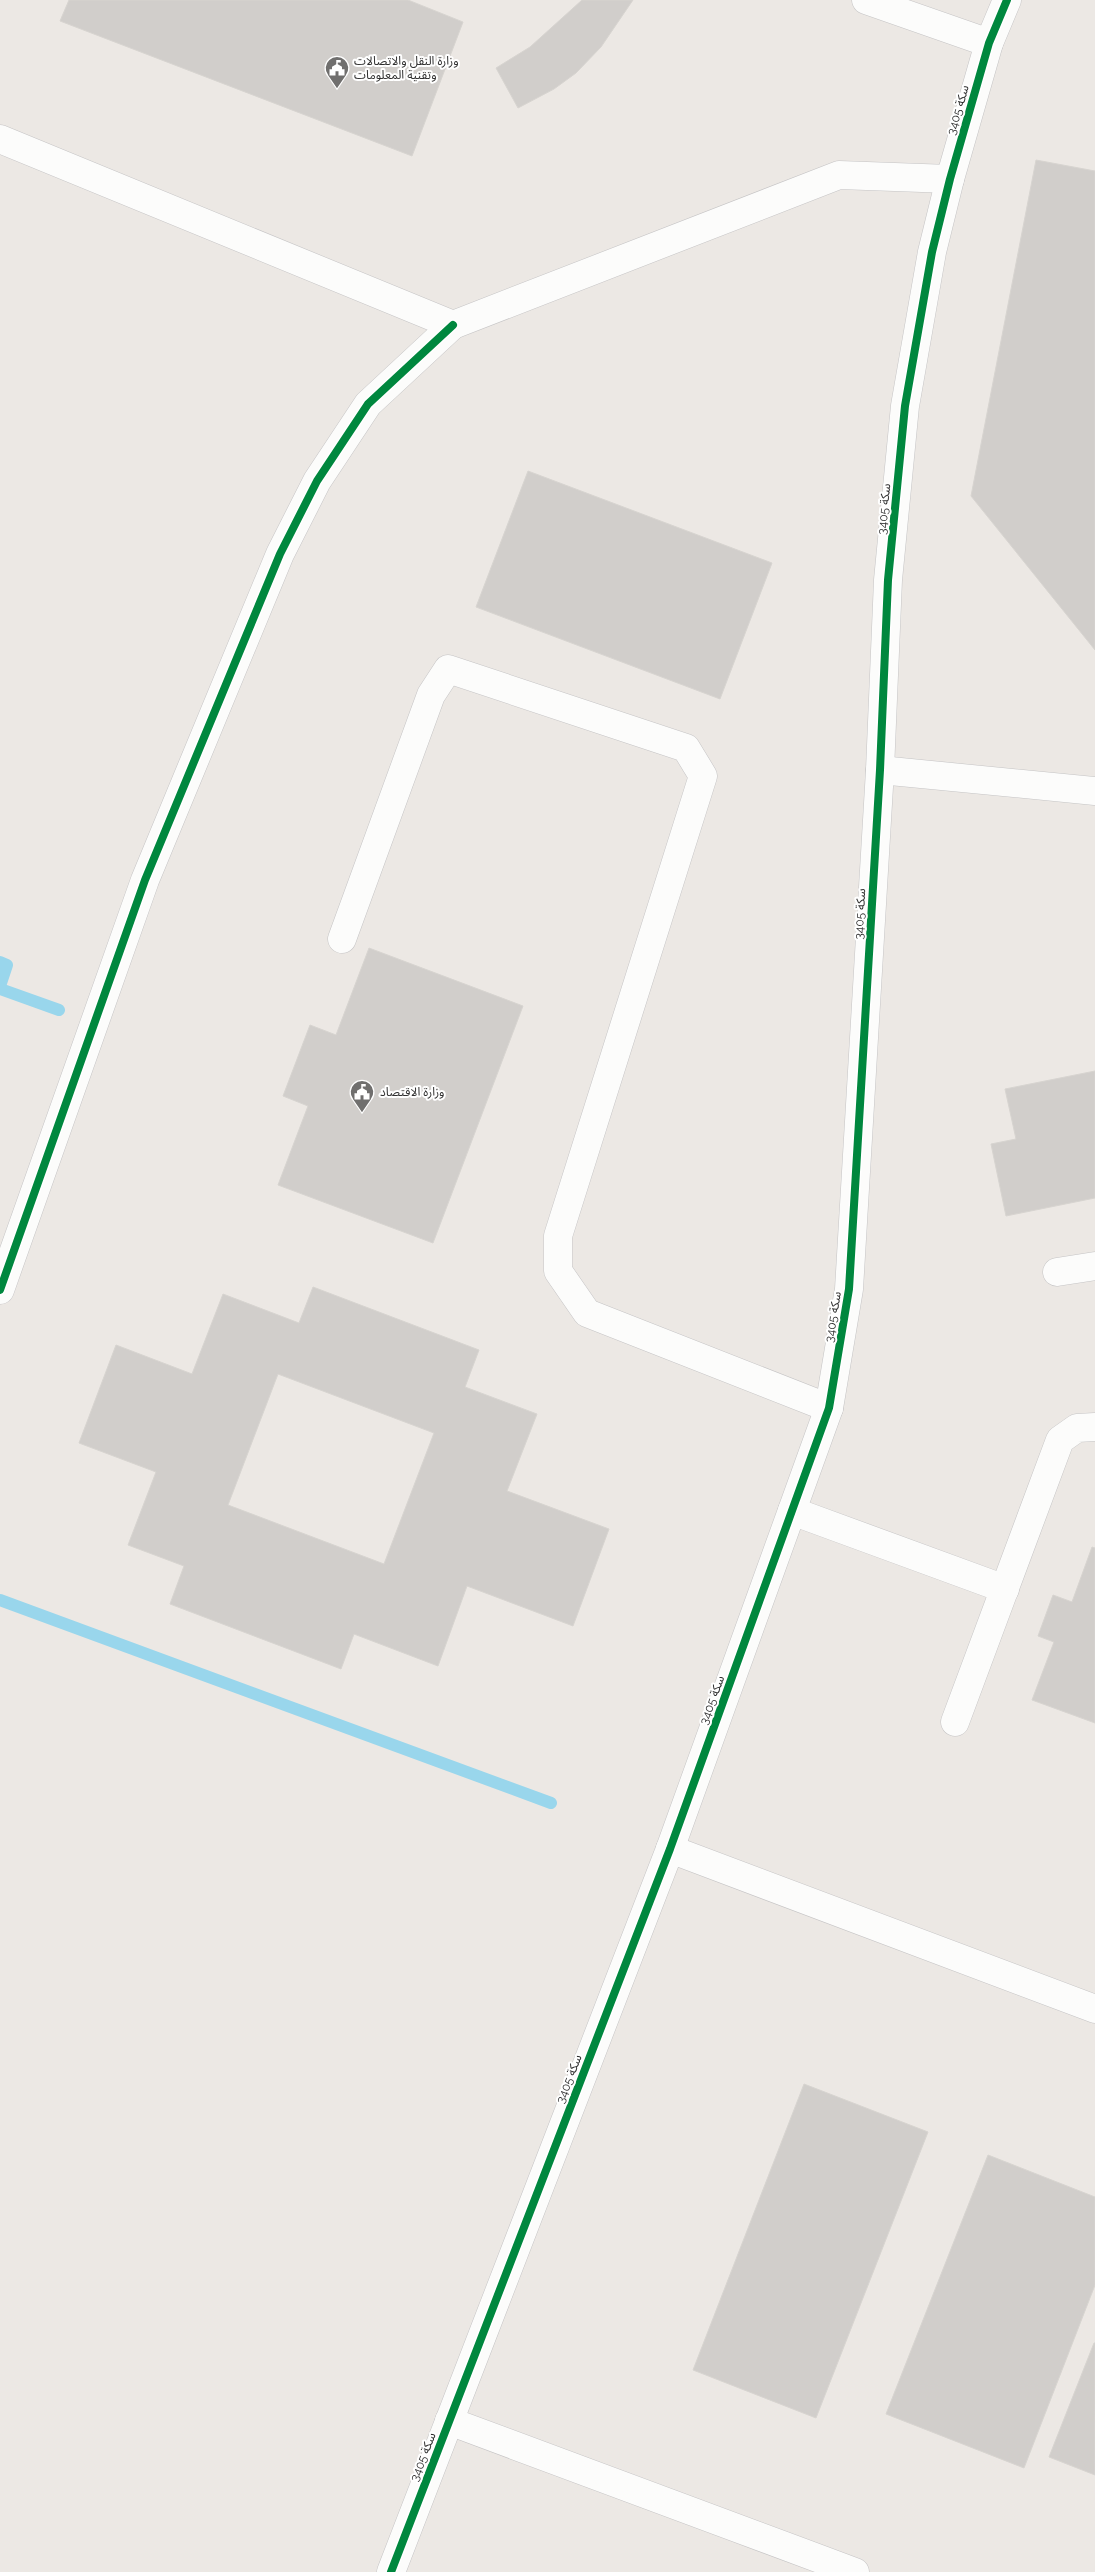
<svg xmlns="http://www.w3.org/2000/svg" width="1095" height="2572" viewBox="0 0 1095 2572" font-family="Raleway,'Noto Sans Arabic',sans-serif">
	<style>
		.lines { fill: none; stroke-linecap: round; stroke-linejoin: round }
		.stream { stroke: #99d6ec; stroke-width: 12 }
		.building { fill: #d1cecb; stroke: #d7d4d0; fill-rule: evenodd }
		.minor-casing { stroke: #c5c4c5; stroke-width: 29 }
		.minor { stroke: #fcfcfb; stroke-width: 28 }
		.cycleway-casing { stroke: #fff; stroke-width: 11 }
		.cycleway { stroke: #00873e; stroke-width: 8 }
		.labels { text-anchor: middle; dominant-baseline: central; stroke-width: 4; stroke-linejoin: round; paint-order: stroke }
		.poi-label { font-size: 12px; fill: #2e2e2e; stroke: #fff; text-anchor: start }
		.street-label { font-size: 12px; fill: #2e2e2e; stroke: #fff }
	</style>
	<rect width="100%" height="100%" fill="#ece8e4"/>
	<g class="lines">
		<!-- stream -->
		<g class="stream">
			<polyline points="0,962 7,965 0,986"/>
			<polyline points="0,989 59,1010"/>
			<polyline points="0,1600 551,1803"/>
		</g>
	</g>
	<!-- building -->
	<g class="building">
		<polygon points="69,0 408,0 463,22 412,156 60,21"/>
		<polygon points="582,0 633,0 601,47 576,73 554,89 518,108 496,68 530,47"/>
		<polygon points="1036,160 1095,171 1095,650 971,496"/>
		<polygon points="528,471 772,563 720,699 476,607"/>
		<polygon points="369,948 523,1006 433,1243 278,1185 308,1106 283,1096 310,1025 336,1035"/>
		<polygon points="1095,1071 1095,1198 1006,1216 991,1144 1016,1139 1005,1089"/>
		<path d="M313,1287L479,1350L465,1387L537,1414L507,1491L609,1529L573,1626L467,1586L438,1666L354,1634L341,1669L170,1604L184,1566L128,1545L156,1472L79,1443L116,1345L192,1374L223,1294L299,1323ZM278,1374L434,1433L384,1564L228,1505Z"/>
		<polygon points="1092,1547 1095,1548 1095,1723 1032,1700 1054,1642 1038,1636 1053,1595 1072,1602"/>
		<polygon points="804,2084 928,2132 816,2418 693,2370"/>
		<polygon points="988,2155 1095,2197 1095,2285 1024,2468 886,2414"/>
		<polygon points="1094,2343 1095,2343 1095,2475 1049,2457"/>
	</g>
	<g class="lines">
		<!-- minor casing -->
		<g class="minor-casing">
			<g id="minor">
				<polyline points="866,0 989,43"/>
				<polyline points="0,139 453,325 839,175 950,179"/>
				<polyline points="880,770 1095,791"/>
				<polyline points="342,939 431,695 448,669 686,748 703,776 558,1236 558,1271 587,1313 829,1408"/>
				<polyline points="1057,1272 1095,1266"/>
				<polyline points="0,1290 145,880 280,554 317,481 368,404 453,325"/>
				<polyline points="792,1511 1005,1589"/>
				<polyline points="955,1722 1060,1440 1077,1428 1095,1427"/>
				<polyline points="670,1849 1095,2009"/>
				<polyline points="449,2421 855,2572"/>
				<polyline points="391,2572 670,1849 829,1408 849,1289 880,770 888,580 905,406 932,252 950,179 989,43 1007,0"/>
			</g>
		</g>
		<!-- minor -->
		<use href="#minor" class="minor"/>
		<!-- cycleway casing -->
		<g class="cycleway-casing">
			<g id="cycleway">
				<polyline points="0,1290 145,880 280,554 317,481 368,404 453,325"/>
				<polyline points="391,2572 670,1849 829,1408 849,1289 880,770 888,580 905,406 932,252 950,179 989,43 1007,0"/>
			</g>
		</g>
		<!-- cycleway -->
		<use href="#cycleway" class="cycleway"/>
	</g>
	<!-- icons -->
	<defs>
		<g id="civic-pin" transform="scale(1.25)"><path d="M0 17L-7.5 6A9.5 9.5 0 1 1 7.5 6Z" fill="#706f6e" stroke="#fff"/><path d="M-.6-6.5H3V-4.5H.6V-3L4-1V1h2V6H-6V1h2V-1L-.6-3ZM-1.2 2.5V6h2.4V2.5Z" fill="#fff"/></g>
	</defs>
	<g fill-rule="evenodd">
		<use href="#civic-pin" x="337" y="68"/>
		<use href="#civic-pin" x="362" y="1092"/>
	</g>
	<g class="labels">
		<!-- poi labels -->
		<g class="poi-label">
			<text x="354" y="61">وزارة النقل والاتصالات<tspan x="354" dy="14">وتقنية المعلومات</tspan></text>
			<text x="380" y="1092">وزارة الاقتصاد</text>
		</g>
		<!-- street labels -->
		<g class="street-label">
			<text transform="translate(958 110) rotate(-74)">سكة 3405</text>
			<text transform="translate(884 509) rotate(-85)">سكة 3405</text>
			<text transform="translate(860 914) rotate(-87)">سكة 3405</text>
			<text transform="translate(833 1317) rotate(-81)">سكة 3405</text>
			<text transform="translate(712 1700) rotate(-70)">سكة 3405</text>
			<text transform="translate(569 2079) rotate(-69)">سكة 3405</text>
			<text transform="translate(423 2457) rotate(-69)">سكة 3405</text>
		</g>
	</g>
</svg>
